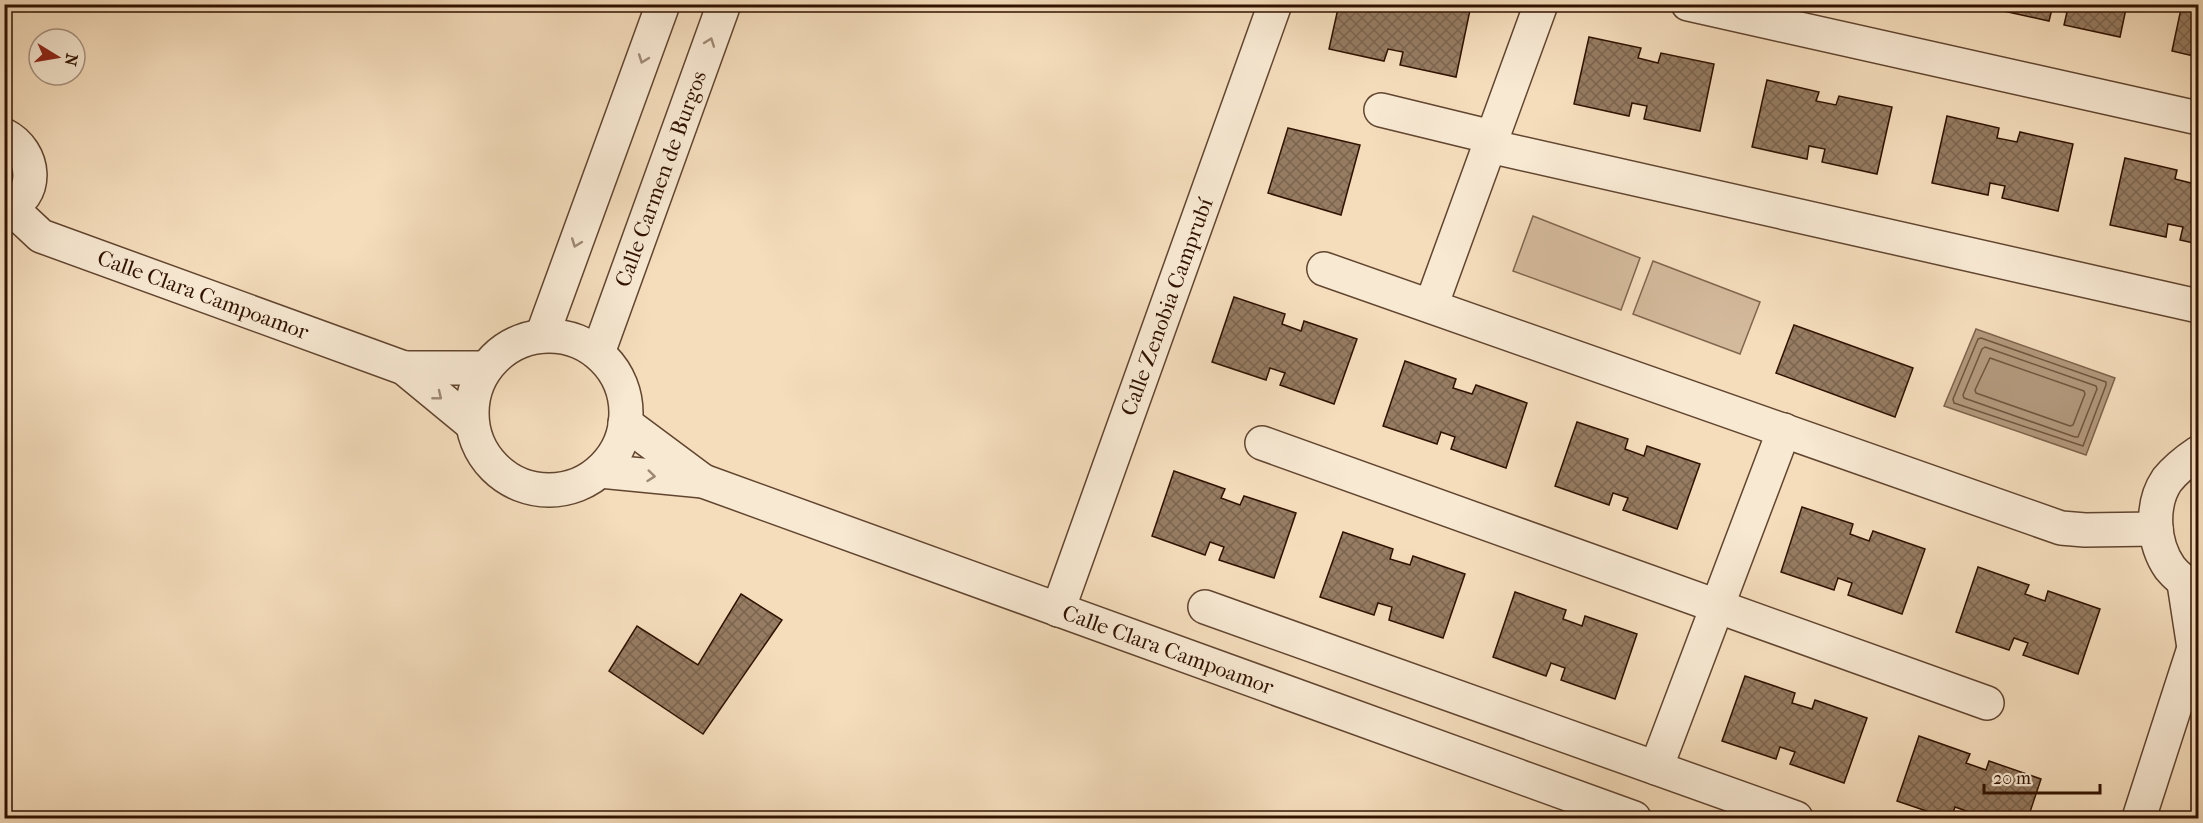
<svg xmlns="http://www.w3.org/2000/svg" width="2203" height="823" viewBox="0 0 2203 823" font-family="'IM FELL French Canon',serif">
	<style>
		.green { fill: #d4ba9c; stroke: #82664e; stroke-width: 1.5 }
		.water { fill: #b2987c; stroke: #7e624a; stroke-width: 1.5 }
		.lines { fill: none; stroke-linecap: round; stroke-linejoin: round }
		.shore { stroke: #71553e; stroke-width: 1.5 }
		.building { fill: url(#building-cross-hatch); stroke: #301200; stroke-width: 1.5 }
		.minor-casing { stroke: #61452f; stroke-width: 36 }
		.tertiary-casing { stroke: #61452f; stroke-width: 36 }
		.minor { stroke: #f8e9d3; stroke-width: 33 }
		.tertiary { stroke: #f8e9d3; stroke-width: 33 }
		.oneway { stroke: #9e8874 }
		.labels { text-anchor: middle; dominant-baseline: central; stroke-width: 5; stroke-linejoin: round; paint-order: stroke }
		.street-label { font-size: 22px; fill: #301200; stroke: #f8e9d3 }
	</style>
	<defs>
		<pattern id="building-cross-hatch" width="8" height="8" patternUnits="userSpaceOnUse" patternTransform="scale(1.5)"><rect width="8" height="8" fill="#967c62"/><path d="M0 0l8 8M0 8l8-8" fill="none" stroke="#7b644e"/></pattern>
	</defs>
	<rect width="100%" height="100%" fill="#f5ddbc"/>
	<filter id="stains"><feTurbulence type="fractalNoise" baseFrequency=".00333" numOctaves="4"/><feColorMatrix values="0 0 0 0 .2 0 0 0 0 .09 0 0 0 0 .02 0 0 0 .5 -.17"/></filter>
	<radialGradient id="worn" r=".72"><stop offset=".6" stop-color="#630" stop-opacity="0"/><stop offset="1" stop-color="#630" stop-opacity=".3"/></radialGradient>
	<!-- green -->
	<g class="green">
		<polygon points="1533,216 1640,258 1621,310 1513,271"/>
		<polygon points="1653,261 1760,302 1740,354 1633,314"/>
	</g>
	<!-- water -->
	<polygon class="water" points="1976,329 2115,378 2086,455 1944,406"/>
	<g class="lines">
		<!-- shore -->
		<g class="shore">
			<polygon points="1981,338 2106,382 2106,385 2083,446 1954,403 1953,399 1978,339"/>
			<polygon points="1985,347 2096,386 2097,389 2078,437 2075,437 1964,398 1963,395 1982,349"/>
			<polygon points="1990,358 2084,391 2085,394 2073,425 2070,426 1976,393 1975,390"/>
		</g>
	</g>
	<!-- building -->
	<g class="building">
		<polygon points="1339,4 1400,4 1415,8 1415,4 1445,4 1470,10 1456,77 1400,65 1403,52 1388,49 1384,61 1329,49"/>
		<polygon points="1995,4 2127,4 2120,37 2064,25 2067,12 2052,9 2049,21 1994,9"/>
		<polygon points="2182,4 2198,4 2198,57 2172,51"/>
		<polygon points="1589,37 1641,48 1638,58 1658,63 1661,53 1714,64 1700,131 1644,119 1647,106 1632,103 1629,116 1574,104"/>
		<polygon points="1767,80 1819,92 1816,101 1836,105 1839,96 1892,107 1877,174 1822,162 1825,149 1809,146 1807,159 1752,147"/>
		<polygon points="1947,116 1999,128 1997,138 2017,142 2020,132 2073,144 2058,211 2002,198 2005,186 1990,183 1988,195 1932,183"/>
		<polygon points="1288,128 1360,145 1341,215 1268,193"/>
		<polygon points="2125,158 2177,170 2175,179 2195,184 2198,174 2198,244 2180,240 2183,227 2168,224 2166,237 2110,225"/>
		<polygon points="1234,297 1285,314 1282,324 1301,331 1304,321 1357,339 1334,404 1280,385 1285,373 1270,368 1266,380 1212,362"/>
		<polygon points="1794,325 1913,368 1895,417 1776,373"/>
		<polygon points="1405,361 1456,379 1453,388 1472,394 1476,385 1527,403 1506,468 1451,449 1455,437 1441,432 1437,444 1383,426"/>
		<polygon points="1577,422 1628,439 1625,449 1644,456 1647,446 1700,464 1677,529 1623,510 1628,498 1613,493 1609,505 1555,486"/>
		<polygon points="1174,471 1225,489 1221,498 1240,505 1244,496 1296,513 1274,578 1219,560 1224,547 1210,542 1205,555 1152,536"/>
		<polygon points="1802,507 1853,524 1850,534 1869,541 1873,531 1925,549 1902,614 1848,595 1852,583 1838,578 1834,590 1781,572"/>
		<polygon points="1343,532 1393,549 1390,559 1410,565 1413,556 1465,574 1443,638 1389,620 1392,607 1378,603 1374,615 1320,597"/>
		<polygon points="1978,567 2029,585 2025,594 2045,601 2048,591 2100,609 2078,674 2023,655 2028,643 2014,638 2009,650 1956,632"/>
		<polygon points="1515,592 1566,610 1563,619 1582,626 1585,616 1637,634 1615,699 1561,680 1565,668 1551,663 1546,676 1493,657"/>
		<polygon points="741,594 782,620 703,734 609,671 637,626 698,665"/>
		<polygon points="1745,676 1795,693 1792,703 1812,709 1815,700 1867,718 1844,783 1790,764 1795,752 1780,747 1776,759 1722,741"/>
		<polygon points="1919,736 1970,754 1966,763 1986,770 1989,761 2041,779 2028,818 1967,818 1969,812 1955,807 1951,818 1947,818 1897,801"/>
	</g>
	<g class="lines">
		<!-- minor casing -->
		<g class="minor-casing">
			<g id="minor">
				<polyline points="1688,4 2198,118"/>
				<polyline points="1381,110 1492,137"/>
				<path d="M4,135C36,151 41,197 4,210"/>
				<polyline points="1489,146 2198,306"/>
				<polyline points="11,208 41,236 404,368 472,424"/>
				<polyline points="1324,269 2061,528 2085,530 2156,529"/>
				<polyline points="1431,306 1541,4"/>
				<polyline points="404,368 486,368"/>
				<polyline points="1262,443 1987,703"/>
				<polyline points="1205,607 1796,818"/>
				<polyline points="1058,610 1275,4"/>
				<polyline points="1656,768 1784,430"/>
			</g>
		</g>
		<!-- tertiary casing -->
		<g class="tertiary-casing">
			<g id="tertiary">
				<polyline points="542,336 663,4"/>
				<circle cx="549" cy="413" r="77"/>
				<polyline points="598,353 724,4"/>
				<polyline points="625,423 703,481"/>
				<path d="M2198,453C2186,461 2176,469 2167,480C2150,505 2153,544 2170,568C2178,578 2188,585 2198,591"/>
				<polyline points="600,471 703,481 1634,818"/>
				<polyline points="2184,583 2194,648"/>
				<polyline points="2139,818 2194,648 2198,642"/>
			</g>
		</g>
		<!-- minor -->
		<use href="#minor" class="minor"/>
		<!-- tertiary -->
		<use href="#tertiary" class="tertiary"/>
	</g>
	<!-- one-way arrows -->
	<defs><path id="oneway-chevron" d="M-2-3.5L2.5 0L-2 3.5" fill="none" stroke-width="1.6" stroke-linecap="round" stroke-linejoin="round" transform="scale(1.5)"/></defs>
	<g class="oneway">
		<use href="#oneway-chevron" transform="translate(710 42) rotate(-70)"/>
		<use href="#oneway-chevron" transform="translate(643 59) rotate(110)"/>
		<use href="#oneway-chevron" transform="translate(576 243) rotate(110)"/>
		<use href="#oneway-chevron" transform="translate(438 396) rotate(39)"/>
		<use href="#oneway-chevron" transform="translate(651 476) rotate(6)"/>
	</g>
	<g class="labels">
		<!-- street labels -->
		<g class="street-label">
			<text transform="translate(661 179) rotate(-70)">Calle Carmen de Burgos</text>
			<text transform="translate(203 295) rotate(20)">Calle Clara Campoamor</text>
			<text transform="translate(1167 307) rotate(-70)">Calle Zenobia Camprubí</text>
			<text transform="translate(1168 650) rotate(20)">Calle Clara Campoamor</text>
		</g>
	</g>
	<!-- margin -->
	<rect width="2203" height="823" fill="none" stroke="#f5ddbc" stroke-width="24"/>
	<rect x="6" y="6" width="2191" height="811" fill="none" stroke="#301200" stroke-width="3"/>
	<rect x="12" y="12" width="2179" height="799" fill="none" stroke="#301200" stroke-width="1.5"/>
	<!-- north arrow -->
	<g transform="translate(57 57) rotate(101)"><circle r="28" fill="#f8e9d3" stroke="#a8937f" stroke-width="1.5"/>
	<path d="M0-4.5L10 22L0 15L-10 22Z" fill="#8f2418"/>
	<text y="-9" font-size="16" font-weight="bold" text-anchor="middle" fill="#301200">N</text>
	</g>
	<!-- scale -->
	<path d="M1984 784v9h116v-9" fill="none" stroke="#301200" stroke-width="3"/>
	<text x="1993" y="784" font-size="18" fill="#301200" stroke="#f8e9d3" stroke-width="4.5" paint-order="stroke">20 m</text>
	<rect width="100%" height="100%" filter="url(#stains)"/>
	<rect width="100%" height="100%" fill="url(#worn)"/>
</svg>
